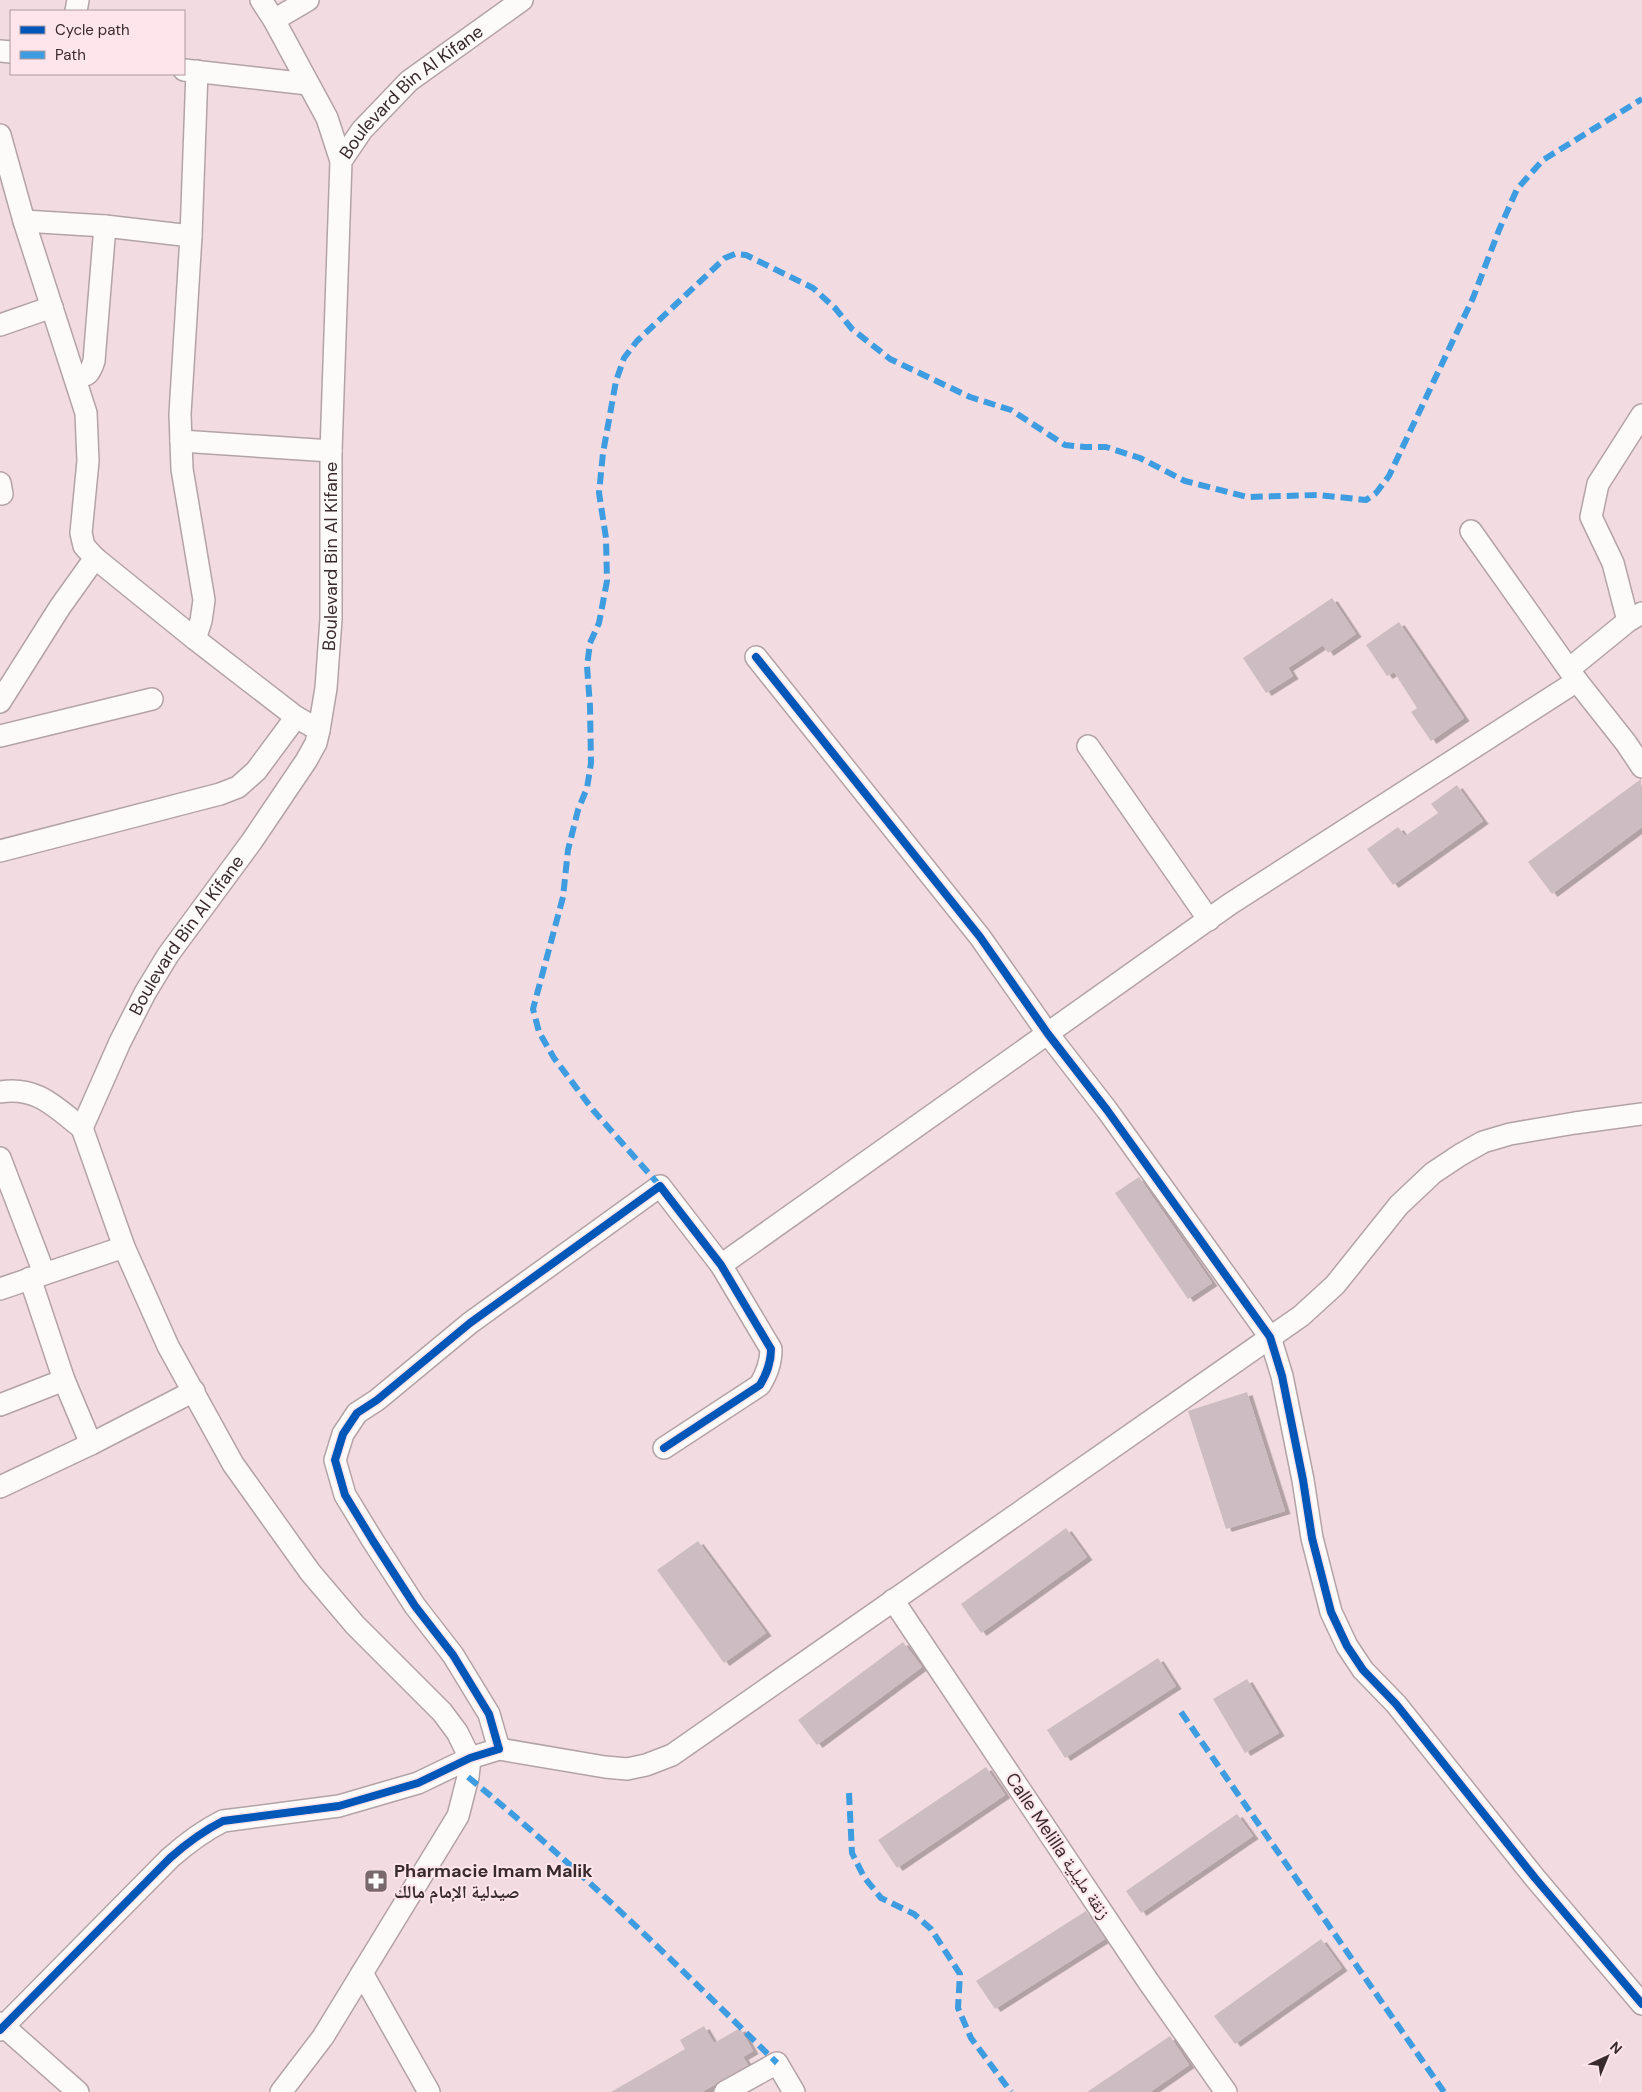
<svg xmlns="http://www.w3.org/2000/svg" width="1642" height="2092" viewBox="0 0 1642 2092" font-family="'DM Sans','Noto Naskh Arabic',sans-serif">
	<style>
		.building { fill: #cdbdc3; filter: url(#shadow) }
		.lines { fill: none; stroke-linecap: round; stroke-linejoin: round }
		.minor-casing { stroke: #b3a3a7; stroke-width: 24 }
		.minor { stroke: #fdfafa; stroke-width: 21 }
		.quiet { stroke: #3e9ce1; stroke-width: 6; stroke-dasharray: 12 6; stroke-linecap: butt }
		.cycleway-casing { stroke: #fde5eb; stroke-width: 11 }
		.cycleway { stroke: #0057b8; stroke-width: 8 }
		.labels { text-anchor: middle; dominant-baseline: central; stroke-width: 4; stroke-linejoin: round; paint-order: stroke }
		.street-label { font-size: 18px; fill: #382a2d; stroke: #fde5eb }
		.poi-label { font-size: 18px; font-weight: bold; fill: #382a2d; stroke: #fde5eb; text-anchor: start }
	</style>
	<defs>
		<filter id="shadow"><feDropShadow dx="5.5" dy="3" stdDeviation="0" flood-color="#0004"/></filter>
	</defs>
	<rect width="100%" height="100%" fill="#f2dce1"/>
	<!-- building -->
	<g class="building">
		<polygon points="1332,598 1356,634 1328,653 1323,645 1288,668 1293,676 1266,693 1243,658"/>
		<polygon points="1399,622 1464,718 1431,741 1411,712 1417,708 1394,672 1387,676 1366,645"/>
		<polygon points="1641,779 1642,827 1552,894 1528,862"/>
		<polygon points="1457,785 1483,821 1393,885 1367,849 1398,827 1405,836 1438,813 1431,804"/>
		<polygon points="1139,1177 1212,1283 1188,1299 1115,1193"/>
		<polygon points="1247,1392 1285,1511 1226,1529 1188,1411"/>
		<polygon points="1066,1528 1087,1557 981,1633 961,1604"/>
		<polygon points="698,1541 766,1633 724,1663 657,1570"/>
		<polygon points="903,1642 922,1667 817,1745 798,1720"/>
		<polygon points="1158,1658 1176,1686 1065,1758 1047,1730"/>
		<polygon points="1247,1679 1279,1733 1245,1753 1213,1699"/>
		<polygon points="986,1767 1005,1795 897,1868 878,1840"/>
		<polygon points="1237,1814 1253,1836 1141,1913 1126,1891"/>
		<polygon points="1086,1911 1105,1939 995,2009 976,1981"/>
		<polygon points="1321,1939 1342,1968 1235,2044 1214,2016"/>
		<polygon points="704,2026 714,2043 740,2028 753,2051 743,2057 748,2065 702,2092 611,2092 685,2049 680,2040"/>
		<polygon points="1170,2036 1189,2065 1150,2092 1087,2092"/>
	</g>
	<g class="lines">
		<!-- minor casing -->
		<g class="minor-casing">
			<g id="minor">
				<polyline points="261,0 274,20 327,118 341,161"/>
				<polyline points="76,11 78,0"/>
				<polyline points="274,20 308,0"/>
				<polyline points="0,51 11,52"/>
				<polyline points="184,70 308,84"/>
				<polyline points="0,135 24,221 86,413 88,461 81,533 84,546 95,558 195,639 296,717 319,730"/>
				<polyline points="24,221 105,226 191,236"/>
				<polyline points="0,325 52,307"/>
				<path d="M75,376C88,377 90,373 94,361L105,226"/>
				<polyline points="181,441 331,451"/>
				<polyline points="0,483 2,494"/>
				<polyline points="1471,531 1577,681 1626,743 1642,767"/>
				<polyline points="1628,621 1613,563 1591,517 1598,484 1642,415"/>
				<polyline points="195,639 201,621 204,600 182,469 180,414 191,236 197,71"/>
				<polyline points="756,657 980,937 1048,1034 1107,1110 1270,1337 1282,1376 1303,1480 1312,1538 1331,1612 1347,1646 1363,1670 1396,1704 1535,1878 1642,2004"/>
				<polyline points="1569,669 1628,621 1642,613"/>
				<polyline points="0,702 60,607 95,558"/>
				<polyline points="0,736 152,699"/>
				<polyline points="1088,746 1209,920"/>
				<polyline points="0,851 220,794 238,787 256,771 296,717"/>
				<path d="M0,1092C37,1086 55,1107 82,1128"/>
				<path id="s1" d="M82,1128L120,1042L145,993L168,955L252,841L306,761L316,743L319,730L326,688L331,619V451L341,161L362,130L409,81L522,0"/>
				<polyline points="82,1128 124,1247 168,1346 233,1464 310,1572 355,1625 442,1712 457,1732 470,1758 468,1777 458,1816 323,2037 281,2092"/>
				<polyline points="0,1158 44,1273"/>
				<polyline points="721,1265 1230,904 1577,681"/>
				<polyline points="30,1278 64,1380 91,1444"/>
				<polyline points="0,1289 124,1247"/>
				<polyline points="0,1405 64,1380"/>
				<polyline points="0,1487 91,1444 194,1391"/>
				<polyline points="893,1600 1148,1981 1226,2092"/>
				<polyline points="499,1749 605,1767 627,1769 646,1765 672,1755 1301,1316 1335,1285 1399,1205 1433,1173 1460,1155 1483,1142 1510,1134 1575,1123 1642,1114"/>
				<polyline points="362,1973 429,2092"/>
				<polyline points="0,2023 78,2092"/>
				<path d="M0,2030L170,1858C187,1843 203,1831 223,1821L339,1806L418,1783L470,1758L499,1749L489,1714L453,1655L415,1606L373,1541L345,1495L335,1460L343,1434L357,1413L377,1400L470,1323L660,1186L721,1265L771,1349C771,1363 767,1373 760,1385L664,1448"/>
				<polyline points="725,2092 777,2063 794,2092"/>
			</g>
		</g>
		<!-- minor -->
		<use href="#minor" class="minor"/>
		<!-- quiet -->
		<g class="quiet">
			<polyline points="660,1186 593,1110 554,1058 539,1032 533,1009 563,897 568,850 578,810 587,788 591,763 590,706 587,666 590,643 599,623 607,581 606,538 599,493 603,453 616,381 624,358 637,341 725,258 735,254 746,255 813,288 835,308 852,329 890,359 970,397 1011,410 1065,445 1085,447 1106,447 1140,458 1185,481 1247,497 1318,495 1366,500 1376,493 1389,476 1473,298 1499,230 1517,189 1543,160 1642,99"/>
			<polyline points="1181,1712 1444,2092"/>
			<path d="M468,1777C577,1866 677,1965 777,2063"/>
			<polyline points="849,1793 852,1853 864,1877 881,1898 914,1914 931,1929 960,1974 958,2008 971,2038 1011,2092"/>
		</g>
		<!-- cycleway casing -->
		<g class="cycleway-casing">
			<g id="cycleway">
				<polyline points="756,657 980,937 1048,1034 1107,1110 1270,1337 1282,1376 1303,1480 1312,1538 1331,1612 1347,1646 1363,1670 1396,1704 1535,1878 1642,2004"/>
				<path d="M0,2030L170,1858C187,1843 203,1831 223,1821L339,1806L418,1783L470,1758L499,1749L489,1714L453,1655L415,1606L373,1541L345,1495L335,1460L343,1434L357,1413L377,1400L470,1323L660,1186L721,1265L771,1349C771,1363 767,1373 760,1385L664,1448"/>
			</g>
		</g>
		<!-- cycleway -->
		<use href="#cycleway" class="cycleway"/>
	</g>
	<!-- icons -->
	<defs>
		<g id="pharmacy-square" transform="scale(1.25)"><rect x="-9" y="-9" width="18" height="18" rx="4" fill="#79686c" stroke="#fde5eb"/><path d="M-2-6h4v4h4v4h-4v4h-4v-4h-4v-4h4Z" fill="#fff"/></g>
	</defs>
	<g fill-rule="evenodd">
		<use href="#pharmacy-square" x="376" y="1881"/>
	</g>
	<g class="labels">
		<!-- street labels -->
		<g class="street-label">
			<text stroke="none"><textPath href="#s1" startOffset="1135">Boulevard Bin Al Kifane</textPath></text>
			<text stroke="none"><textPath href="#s1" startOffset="640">Boulevard Bin Al Kifane</textPath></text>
			<text stroke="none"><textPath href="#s1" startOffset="220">Boulevard Bin Al Kifane</textPath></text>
			<text transform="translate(1058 1846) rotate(56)">Calle Melilla زنقة مليلية</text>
		</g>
		<!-- poi labels -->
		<g class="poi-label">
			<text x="394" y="1871">Pharmacie Imam Malik<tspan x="394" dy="21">صيدلية الإمام مالك</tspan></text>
		</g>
	</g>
	<!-- legend -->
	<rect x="10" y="10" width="175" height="65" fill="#fde5eb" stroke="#ae9a9f"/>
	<rect x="20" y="26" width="25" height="8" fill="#0057b8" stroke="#ae9a9f"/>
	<text x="55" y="35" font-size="15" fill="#382a2d">Cycle path</text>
	<rect x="20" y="51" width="25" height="8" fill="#3e9ce1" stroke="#ae9a9f"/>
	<text x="55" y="60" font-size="15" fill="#382a2d">Path</text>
	<!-- north arrow -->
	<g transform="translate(1607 2057) rotate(44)" stroke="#fde5eb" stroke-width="4" paint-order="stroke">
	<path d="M0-4L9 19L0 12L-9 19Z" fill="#382a2d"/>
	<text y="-8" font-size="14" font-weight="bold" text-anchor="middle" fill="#382a2d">N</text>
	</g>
</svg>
